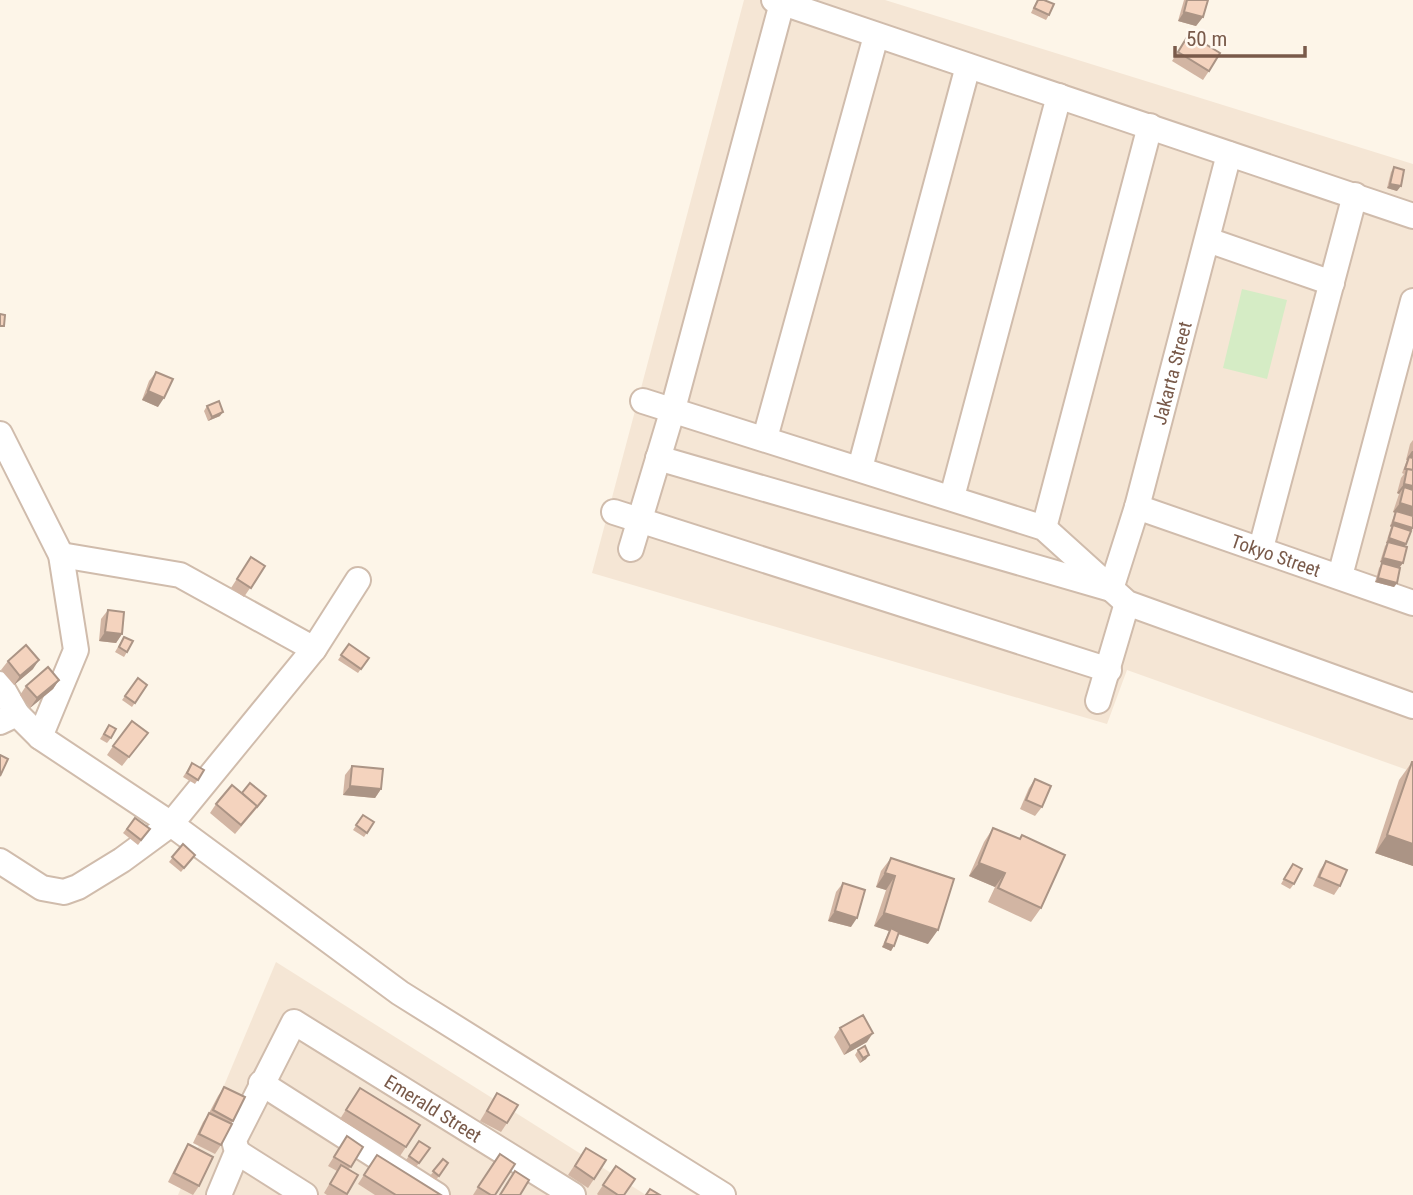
<svg xmlns="http://www.w3.org/2000/svg" width="1413" height="1195" viewBox="0 0 1413 1195" font-family="'Roboto Condensed',sans-serif">
	<style>
		.residential { fill: #f5e6d5 }
		.garden { fill: #d5ecc5 }
		.lines { fill: none; stroke-linecap: round; stroke-linejoin: round }
		.minor-casing { stroke: #d0bcac; stroke-width: 28 }
		.minor { stroke: #fff; stroke-width: 24 }
		.wall { fill: #d2b5a3 }
		.shaded-wall { fill: #ab9485 }
		.building { fill: #f4d3be; stroke: #ab9485; stroke-width: 2 }
		.labels { text-anchor: middle; dominant-baseline: central; stroke-width: 6; stroke-linejoin: round; paint-order: stroke }
		.street-label { font-size: 19px; fill: #795a4a; stroke: #fff8ef }
	</style>
	<rect width="100%" height="100%" fill="#fdf5e8"/>
	<!-- residential -->
	<g class="residential">
		<polygon points="744,0 885,0 1413,164 1413,772 1127,670 1107,724 592,573"/>
		<polygon points="276,962 646,1195 178,1195"/>
	</g>
	<!-- garden -->
	<polygon class="garden" points="1242,289 1287,300 1267,379 1223,368"/>
	<g class="lines">
		<!-- minor casing -->
		<g class="minor-casing">
			<g id="minor">
				<polyline points="774,0 1413,216"/>
				<polyline points="1208,240 1332,283"/>
				<polyline points="643,401 1044,528 1127,603 1413,706"/>
				<polyline points="0,434 61,555 76,650 40,737"/>
				<polyline points="765,438 876,36"/>
				<path id="s1" d="M658,458L1111,589L1137,507L1229,154"/>
				<polyline points="860,468 968,66"/>
				<polyline points="952,497 1059,96"/>
				<path id="s2" d="M1137,507L1413,603"/>
				<polyline points="614,512 1109,670"/>
				<polyline points="1044,528 1150,126"/>
				<polyline points="1261,548 1355,195"/>
				<polyline points="631,549 673,409 782,3"/>
				<polyline points="1340,576 1413,301"/>
				<polyline points="314,649 358,580"/>
				<polyline points="0,684 17,714"/>
				<polyline points="1098,701 1127,603"/>
				<polyline points="0,722 17,714 40,737 171,824 400,993 723,1195"/>
				<polyline points="0,861 42,888 64,892 78,887 122,860 171,824 314,649 180,575 61,555"/>
				<polyline points="261,1083 437,1195"/>
				<polyline points="237,1152 305,1195"/>
				<path id="s3" d="M219,1195L237,1152L234,1140L294,1022L573,1195"/>
			</g>
		</g>
		<!-- minor -->
		<use href="#minor" class="minor"/>
	</g>
	<!-- wall -->
	<g class="wall">
		<polygon points="1037,0 1049,15 1046,20 1031,13"/>
		<polygon points="1184,0 1208,0 1203,17 1196,26 1178,21"/>
		<polygon points="1189,34 1209,71 1203,80 1172,61"/>
		<polygon points="1394,167 1397,191 1387,188 1391,172"/>
		<polygon points="156,372 158,407 142,400 149,381"/>
		<polygon points="207,406 220,416 208,421 204,411"/>
		<polygon points="1413,440 1413,528 1410,532 1405,547 1403,563 1399,568 1380,562 1385,546 1387,543 1386,543 1391,527 1390,526 1395,513 1393,512 1399,494 1397,493 1401,478 1404,474 1402,473 1407,460 1406,460 1410,444"/>
		<polygon points="251,557 265,566 244,597 231,588"/>
		<polygon points="1382,563 1397,583 1394,587 1375,582 1379,568"/>
		<polygon points="108,610 122,634 116,643 99,641 101,619"/>
		<polygon points="124,637 127,652 124,657 115,652"/>
		<polygon points="349,644 369,658 358,673 338,660"/>
		<polygon points="8,661 33,669 14,685 1,670"/>
		<polygon points="138,678 147,685 132,707 122,700"/>
		<polygon points="59,680 53,689 30,708 20,695 26,686"/>
		<polygon points="109,725 111,738 107,743 100,739"/>
		<polygon points="148,733 122,766 107,755 113,746"/>
		<polygon points="1412,762 1413,762 1413,866 1375,853 1399,780"/>
		<polygon points="192,763 204,770 195,784 183,777"/>
		<polygon points="352,766 381,789 375,798 343,795 345,775"/>
		<polygon points="1035,779 1042,807 1035,816 1020,809 1029,788"/>
		<polygon points="242,793 263,801 235,834 210,813 216,804"/>
		<polygon points="363,815 374,822 364,837 353,830"/>
		<polygon points="135,818 150,829 138,845 123,833"/>
		<polygon points="993,828 1019,839 1022,835 1041,908 1031,922 988,902 995,887 969,876 984,842"/>
		<polygon points="183,844 195,855 181,872 169,862"/>
		<polygon points="891,858 928,944 898,934 891,951 882,947 889,931 874,926 886,890 876,887 881,871"/>
		<polygon points="1326,861 1340,886 1334,895 1313,886 1320,870"/>
		<polygon points="1290,868 1294,884 1290,889 1281,884"/>
		<polygon points="843,883 851,927 828,921 836,892"/>
		<polygon points="840,1028 867,1042 844,1055 834,1037"/>
		<polygon points="858,1050 866,1059 860,1063 855,1055"/>
		<polygon points="224,1087 233,1121 221,1145 215,1154 193,1143 203,1122 209,1113 218,1096"/>
		<polygon points="360,1088 406,1147 400,1156 340,1119"/>
		<polygon points="497,1093 507,1123 501,1132 480,1121"/>
		<polygon points="347,1136 363,1147 349,1169 358,1175 346,1195 327,1195 324,1193 337,1171 328,1166"/>
		<polygon points="419,1141 430,1148 416,1167 406,1160"/>
		<polygon points="188,1144 199,1186 193,1195 168,1182 182,1154"/>
		<polygon points="586,1148 594,1179 588,1188 568,1175"/>
		<polygon points="377,1155 441,1195 375,1195 358,1184"/>
		<polygon points="443,1159 448,1163 436,1180 430,1176"/>
		<polygon points="493,1163 495,1195 473,1195"/>
		<polygon points="616,1166 624,1195 598,1195 597,1194"/>
	</g>
	<!-- shaded-wall -->
	<g class="shaded-wall">
		<polygon points="1184,12 1203,17 1196,26 1178,21"/>
		<polygon points="1390,184 1401,186 1397,191 1387,188"/>
		<polygon points="148,391 164,398 158,407 142,400"/>
		<polygon points="223,412 220,416 208,421 212,417"/>
		<polygon points="1412,451 1413,451 1413,462 1409,457 1406,460"/>
		<polygon points="1404,484 1413,486 1413,497 1404,487 1399,494 1397,493"/>
		<polygon points="1400,503 1413,507 1413,518 1393,512"/>
		<polygon points="1393,522 1413,528 1410,533 1393,525 1391,527 1390,526"/>
		<polygon points="1389,538 1406,544 1403,549 1386,543"/>
		<polygon points="1383,558 1403,563 1399,568 1380,562"/>
		<polygon points="1378,578 1397,583 1394,587 1375,582"/>
		<polygon points="105,632 122,634 116,643 99,641"/>
		<polygon points="39,660 33,669 14,685 20,676"/>
		<polygon points="59,680 53,689 30,708 37,698"/>
		<polygon points="350,786 381,789 375,798 343,795"/>
		<polygon points="1387,835 1413,844 1413,866 1375,853"/>
		<polygon points="979,863 1005,873 995,887 969,876"/>
		<polygon points="885,873 895,876 886,890 876,887"/>
		<polygon points="835,911 857,918 851,927 828,921"/>
		<polygon points="884,913 938,930 928,944 890,931 891,928 889,931 874,926"/>
		<polygon points="885,943 894,946 891,951 882,947"/>
		<polygon points="873,1033 867,1042 844,1055 850,1046"/>
		<polygon points="869,1055 866,1059 860,1063 863,1058"/>
	</g>
	<!-- building -->
	<g class="building">
		<polygon points="1038,0 1044,0 1054,4 1049,15 1034,8"/>
		<polygon points="1187,0 1208,0 1203,17 1184,12"/>
		<polygon points="1189,34 1220,53 1209,71 1178,52"/>
		<polygon points="1394,167 1404,170 1401,186 1390,184"/>
		<polygon points="0,314 5,315 4,326 0,326"/>
		<polygon points="156,372 173,379 164,398 148,391"/>
		<polygon points="219,401 223,412 212,417 207,406"/>
		<polygon points="1409,457 1413,458 1413,470 1405,469"/>
		<polygon points="1407,469 1413,470 1413,486 1404,484"/>
		<polygon points="1404,487 1413,490 1413,507 1400,503"/>
		<polygon points="1396,511 1413,516 1413,528 1393,522"/>
		<polygon points="1393,525 1411,531 1406,544 1389,538"/>
		<polygon points="1388,542 1407,547 1403,563 1383,558"/>
		<polygon points="251,557 265,566 251,588 237,579"/>
		<polygon points="1382,563 1400,568 1397,583 1378,578"/>
		<polygon points="108,610 124,612 122,634 105,632"/>
		<polygon points="124,637 133,641 127,652 119,647"/>
		<polygon points="349,644 369,658 361,669 341,655"/>
		<polygon points="26,645 39,660 20,676 8,661"/>
		<polygon points="48,667 59,680 37,698 26,686"/>
		<polygon points="138,678 147,685 135,703 125,696"/>
		<polygon points="132,721 148,733 129,757 113,746"/>
		<polygon points="109,725 116,729 111,738 104,734"/>
		<polygon points="0,755 8,759 0,776"/>
		<polygon points="1412,762 1413,762 1413,844 1387,835"/>
		<polygon points="192,763 204,770 198,780 187,773"/>
		<polygon points="352,766 383,769 381,789 350,786"/>
		<polygon points="1035,779 1051,786 1042,807 1026,800"/>
		<polygon points="250,783 266,796 257,807 242,793"/>
		<polygon points="232,785 257,806 241,825 216,804"/>
		<polygon points="363,815 374,822 367,833 356,825"/>
		<polygon points="135,818 150,829 141,840 127,829"/>
		<polygon points="993,828 1020,839 1022,835 1065,855 1041,908 998,888 1005,873 979,863"/>
		<polygon points="183,844 195,855 184,868 172,857"/>
		<polygon points="891,858 954,879 938,930 884,913 895,876 885,873"/>
		<polygon points="1326,861 1347,870 1340,886 1319,877"/>
		<polygon points="1293,864 1302,869 1294,884 1284,879"/>
		<polygon points="843,883 865,890 857,918 835,911"/>
		<polygon points="891,928 899,932 894,946 885,943"/>
		<polygon points="863,1015 873,1033 850,1046 840,1028"/>
		<polygon points="865,1046 869,1055 863,1058 858,1050"/>
		<polygon points="224,1087 245,1097 233,1121 213,1110"/>
		<polygon points="360,1088 420,1125 406,1147 346,1110"/>
		<polygon points="497,1093 518,1105 507,1123 487,1111"/>
		<polygon points="209,1113 232,1124 221,1145 199,1134"/>
		<polygon points="347,1136 363,1147 351,1167 334,1157"/>
		<polygon points="419,1141 430,1148 419,1163 409,1156"/>
		<polygon points="188,1144 213,1157 199,1186 174,1173"/>
		<polygon points="586,1148 606,1160 594,1179 575,1166"/>
		<polygon points="500,1154 515,1164 495,1195 491,1195 478,1187"/>
		<polygon points="377,1155 441,1195 396,1195 364,1175"/>
		<polygon points="443,1159 448,1163 439,1176 433,1171"/>
		<polygon points="341,1165 358,1175 347,1194 330,1184"/>
		<polygon points="616,1166 635,1179 624,1195 618,1195 603,1185"/>
		<polygon points="515,1171 529,1180 520,1195 500,1195"/>
		<polygon points="650,1189 660,1195 646,1195"/>
	</g>
	<g class="labels">
		<!-- street labels -->
		<g class="street-label">
			<text stroke="none"><textPath href="#s1" startOffset="696">Jakarta Street</textPath></text>
			<text stroke="none"><textPath href="#s2" startOffset="147">Tokyo Street</textPath></text>
			<text stroke="none"><textPath href="#s3" startOffset="355">Emerald Street</textPath></text>
		</g>
	</g>
	<!-- scale -->
	<path d="M1175 46v10h130v-10" fill="none" stroke="#795a4a" stroke-width="3.5"/>
	<text x="1186" y="46" font-size="21" fill="#795a4a" stroke="#fff8ef" stroke-width="5" paint-order="stroke">50 m</text>
</svg>
